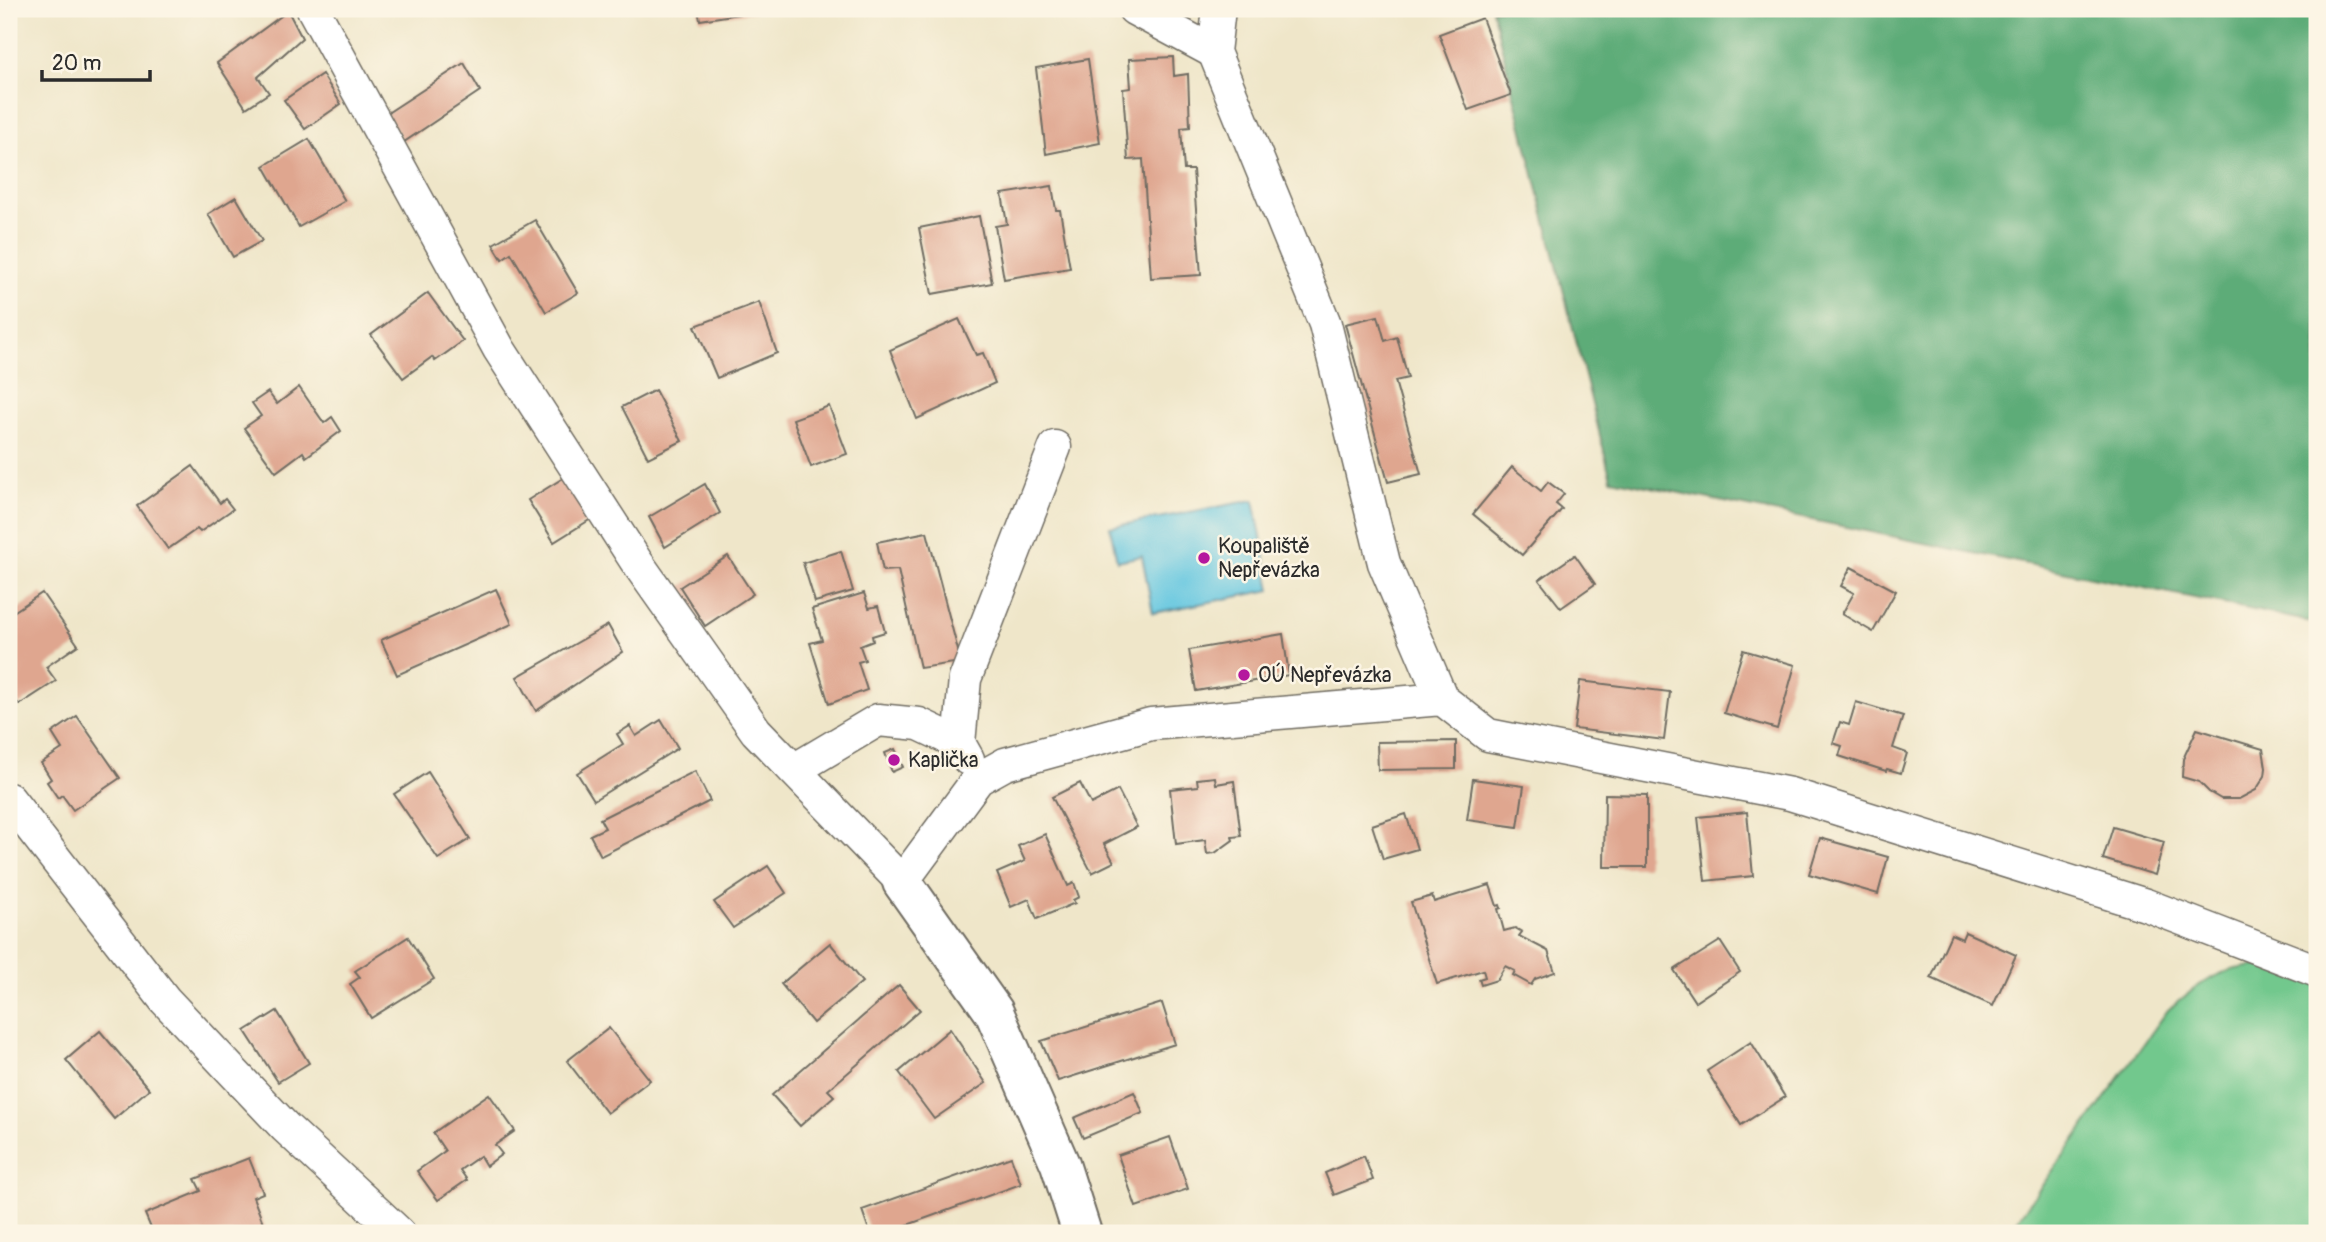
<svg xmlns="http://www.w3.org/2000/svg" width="2326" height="1242" viewBox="0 0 2326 1242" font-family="Pangolin,sans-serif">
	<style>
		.green { fill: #72c88d; stroke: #4e7a5c; stroke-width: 2 }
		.forest { fill: #5dac78; stroke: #446c52; stroke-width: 2 }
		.water { fill: #62c6e0; stroke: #467886; stroke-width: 2 }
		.building { fill: #dfa68f }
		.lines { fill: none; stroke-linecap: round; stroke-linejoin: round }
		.minor-casing { stroke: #706c62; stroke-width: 35 }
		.tertiary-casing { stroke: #706c62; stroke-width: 42 }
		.minor { stroke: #fff; stroke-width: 32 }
		.tertiary { stroke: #fff; stroke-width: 38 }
		.poi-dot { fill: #b5179e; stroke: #fcf5e5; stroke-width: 2.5 }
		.labels { text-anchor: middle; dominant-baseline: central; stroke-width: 5; stroke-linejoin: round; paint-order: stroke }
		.poi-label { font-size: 21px; fill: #2b2b2b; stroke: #fcf5e5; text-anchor: start }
	</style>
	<rect width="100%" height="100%" fill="#fcf5e5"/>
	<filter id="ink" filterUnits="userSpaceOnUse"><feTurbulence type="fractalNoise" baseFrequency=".0143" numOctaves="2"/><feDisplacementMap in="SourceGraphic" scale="14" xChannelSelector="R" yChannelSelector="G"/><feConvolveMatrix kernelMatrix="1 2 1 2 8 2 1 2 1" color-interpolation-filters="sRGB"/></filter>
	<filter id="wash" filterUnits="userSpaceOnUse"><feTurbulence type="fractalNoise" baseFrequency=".00686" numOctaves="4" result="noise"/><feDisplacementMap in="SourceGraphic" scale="28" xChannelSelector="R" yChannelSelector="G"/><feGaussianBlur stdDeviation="1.57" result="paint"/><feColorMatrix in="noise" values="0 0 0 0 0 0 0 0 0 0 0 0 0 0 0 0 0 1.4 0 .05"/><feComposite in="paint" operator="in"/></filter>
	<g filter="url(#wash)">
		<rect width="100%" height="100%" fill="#efe6c9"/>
		<!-- green -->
		<path class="green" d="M2267,965L2317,977V1233H2008L2168,1010C2202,981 2220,967 2267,965Z"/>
		<!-- forest -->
		<polygon class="forest" points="1492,9 2317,9 2317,623 1611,479"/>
		<!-- water -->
		<polygon class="water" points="1254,500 1271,590 1153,613 1142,556 1117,561 1110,527"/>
		<g id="blocks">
			<!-- building -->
			<g class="building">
				<polygon points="698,9 765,9 765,10 700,20"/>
				<polygon points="288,11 302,38 258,77 269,93 246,108 217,63"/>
				<polygon points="1482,18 1511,95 1468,110 1439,34"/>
				<polygon points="1173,57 1174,76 1188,74 1190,127 1181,128 1183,157 1184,170 1193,170 1201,275 1151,278 1143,159 1128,160 1123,89 1131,88 1129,59"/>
				<polygon points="1088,59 1100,143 1046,154 1036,68"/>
				<polygon points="464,63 480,91 404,142 386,114"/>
				<polygon points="322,74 341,104 305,129 284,100"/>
				<polygon points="309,139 345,201 299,227 264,166"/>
				<polygon points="1052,186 1056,210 1060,210 1070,268 1004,279 995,226 1007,224 1002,194"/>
				<polygon points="236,197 262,241 233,257 208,214"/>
				<polygon points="979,216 992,283 932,294 919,228"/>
				<polygon points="535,220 578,293 546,312 511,253 502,259 493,244"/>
				<polygon points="428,293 463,341 435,361 432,357 403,378 371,335"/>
				<polygon points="759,302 777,353 717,378 695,326"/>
				<polygon points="1378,316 1385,341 1397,337 1408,378 1395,381 1421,474 1388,482 1345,324"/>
				<polygon points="959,319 976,355 983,353 995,383 917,419 890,350"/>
				<polygon points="299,387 324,423 332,417 341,431 306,457 303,452 276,472 244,428 261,416 252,403 268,392 277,404"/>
				<polygon points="655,390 682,441 648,458 622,407"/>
				<polygon points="829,406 847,454 811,467 793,419"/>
				<polygon points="193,466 220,503 225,499 233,509 200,532 197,529 168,549 137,506"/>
				<polygon points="1512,467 1541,491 1548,482 1564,494 1556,504 1562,509 1522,555 1473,514"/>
				<polygon points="565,477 591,519 554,542 528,500"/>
				<polygon points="705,484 720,513 665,547 649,517"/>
				<polygon points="927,532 961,662 920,668 898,570 883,571 877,542"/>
				<polygon points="841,551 853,591 815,602 803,563"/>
				<polygon points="1575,555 1595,584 1561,608 1539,580"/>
				<polygon points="728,556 753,594 705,626 680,587"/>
				<polygon points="1851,567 1896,591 1873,632 1842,614 1854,593 1841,586"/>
				<polygon points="496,589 512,624 397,675 381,640"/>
				<polygon points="42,593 78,645 46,667 56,681 19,705 9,690 9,615"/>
				<polygon points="864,593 869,608 878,606 885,632 872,636 873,641 860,646 865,660 858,662 867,690 829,704 810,643 822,640 812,609"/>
				<polygon points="608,625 623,652 536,711 517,677"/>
				<polygon points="1283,634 1289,675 1196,691 1189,650"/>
				<polygon points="1743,650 1795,665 1777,729 1724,713"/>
				<polygon points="1580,681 1670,692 1664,740 1574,729"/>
				<polygon points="1856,702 1903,716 1893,748 1907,753 1901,773 1887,769 1886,771 1839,756 1842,746 1833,743 1840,722 1849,725"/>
				<polygon points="77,716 120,778 73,810 62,795 58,798 47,782 51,779 41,763 62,749 52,733"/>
				<polygon points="661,720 678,748 594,800 577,773 623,744 617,734 630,726 636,736"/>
				<polygon points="2197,729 2263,749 2266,768 2265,776 2256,790 2239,799 2221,799 2209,792 2199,782 2182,777 2183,759"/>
				<polygon points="1456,741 1456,769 1378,770 1377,742"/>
				<polygon points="895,749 903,767 892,772 885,753"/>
				<polygon points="695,771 710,801 601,856 590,835 605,828 600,819"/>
				<polygon points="428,772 470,839 438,859 394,794"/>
				<polygon points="1215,777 1216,784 1234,781 1241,836 1232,837 1233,840 1215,853 1207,854 1205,840 1176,844 1170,789 1198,786 1197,779"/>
				<polygon points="1473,779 1524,786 1518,827 1467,820"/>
				<polygon points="1080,783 1091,804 1118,790 1137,827 1104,844 1114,862 1092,873 1052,797"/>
				<polygon points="1605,794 1647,795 1647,867 1604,867"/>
				<polygon points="1747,812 1753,876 1705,881 1698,817"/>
				<polygon points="1406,814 1417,849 1383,859 1372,825"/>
				<polygon points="2113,827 2164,842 2155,875 2103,859"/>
				<polygon points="1045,834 1068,886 1074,883 1079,897 1073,900 1075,903 1037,919 1029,899 1011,907 997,873 1025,861 1018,846"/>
				<polygon points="1820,838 1888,857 1878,894 1809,874"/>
				<polygon points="768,866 786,893 733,928 714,902"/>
				<polygon points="1490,885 1497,906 1500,905 1501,908 1498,909 1504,931 1515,928 1522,932 1519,936 1548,951 1555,972 1535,979 1531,985 1513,975 1515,971 1505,966 1497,980 1481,985 1479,979 1485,977 1483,970 1437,984 1411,902 1432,896 1434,902"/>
				<polygon points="1965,932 2016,955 1993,1006 1931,978 1951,934 1962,939"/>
				<polygon points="408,937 434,979 371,1018 350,984 360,977 355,971"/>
				<polygon points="1720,941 1740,972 1695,1002 1674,970"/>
				<polygon points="830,943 862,982 813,1023 781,984"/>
				<polygon points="899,985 920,1010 828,1090 834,1096 800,1126 772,1095"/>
				<polygon points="1162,1003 1175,1044 1058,1081 1041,1041"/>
				<polygon points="277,1011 309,1063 278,1082 245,1031"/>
				<polygon points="609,1028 650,1080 607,1113 567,1061"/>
				<polygon points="950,1029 986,1083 934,1119 899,1072"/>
				<polygon points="100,1031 149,1089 114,1119 66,1060"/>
				<polygon points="1751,1042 1785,1097 1741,1125 1707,1071"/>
				<polygon points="1134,1092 1143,1113 1083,1138 1074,1118"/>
				<polygon points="489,1094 515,1131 495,1145 502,1154 486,1166 480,1156 460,1170 467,1180 438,1200 417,1171 445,1151 433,1133"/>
				<polygon points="1170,1137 1188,1189 1136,1207 1118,1155"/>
				<polygon points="1364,1156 1373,1180 1334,1195 1325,1173"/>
				<polygon points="1011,1157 1021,1184 885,1233 870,1233 862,1210"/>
				<polygon points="249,1158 263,1193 253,1197 267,1233 153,1233 145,1214 201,1191 195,1179"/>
			</g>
		</g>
	</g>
	<g filter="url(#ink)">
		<use href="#blocks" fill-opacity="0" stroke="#706c62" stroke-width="2"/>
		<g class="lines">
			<!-- minor casing -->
			<g class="minor-casing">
				<g id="minor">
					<polyline points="313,9 499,349 636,561 756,731 902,882 978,779 1005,764 1151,724 1442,699 1488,735 1790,794 2146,905 2317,971"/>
					<polyline points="1134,9 1214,52"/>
					<polyline points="1219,9 1214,52 1325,324 1384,563 1442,699"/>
					<polyline points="959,743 965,679 1055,447"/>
					<polyline points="794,770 878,720 919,724 959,743 968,759"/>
					<polyline points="9,799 165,1000 285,1127 399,1233"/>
				</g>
			</g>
			<!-- tertiary casing -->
			<g class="tertiary-casing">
				<polyline id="tertiary" points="902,882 994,1012 1060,1164 1082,1233"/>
			</g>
			<!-- minor -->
			<use href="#minor" class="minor"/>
			<!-- tertiary -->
			<use href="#tertiary" class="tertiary"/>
		</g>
	</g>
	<!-- markers -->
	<g class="poi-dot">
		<circle cx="1204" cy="558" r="7"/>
		<circle cx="1244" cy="675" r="7"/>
		<circle cx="894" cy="760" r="7"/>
	</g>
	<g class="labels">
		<!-- poi labels -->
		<g class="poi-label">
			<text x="1218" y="546">Koupaliště<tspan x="1218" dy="24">Nepřevázka</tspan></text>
			<text x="1258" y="675">OÚ Nepřevázka</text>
			<text x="908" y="760">Kaplička</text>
		</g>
	</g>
	<!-- margin -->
	<rect width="2326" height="1242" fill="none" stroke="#fcf5e5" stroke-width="35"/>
	<!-- scale -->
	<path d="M42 70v10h108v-10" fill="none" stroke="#2b2b2b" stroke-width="3.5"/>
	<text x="52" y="70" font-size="21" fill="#2b2b2b" stroke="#fcf5e5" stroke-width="5" paint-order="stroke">20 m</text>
</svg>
